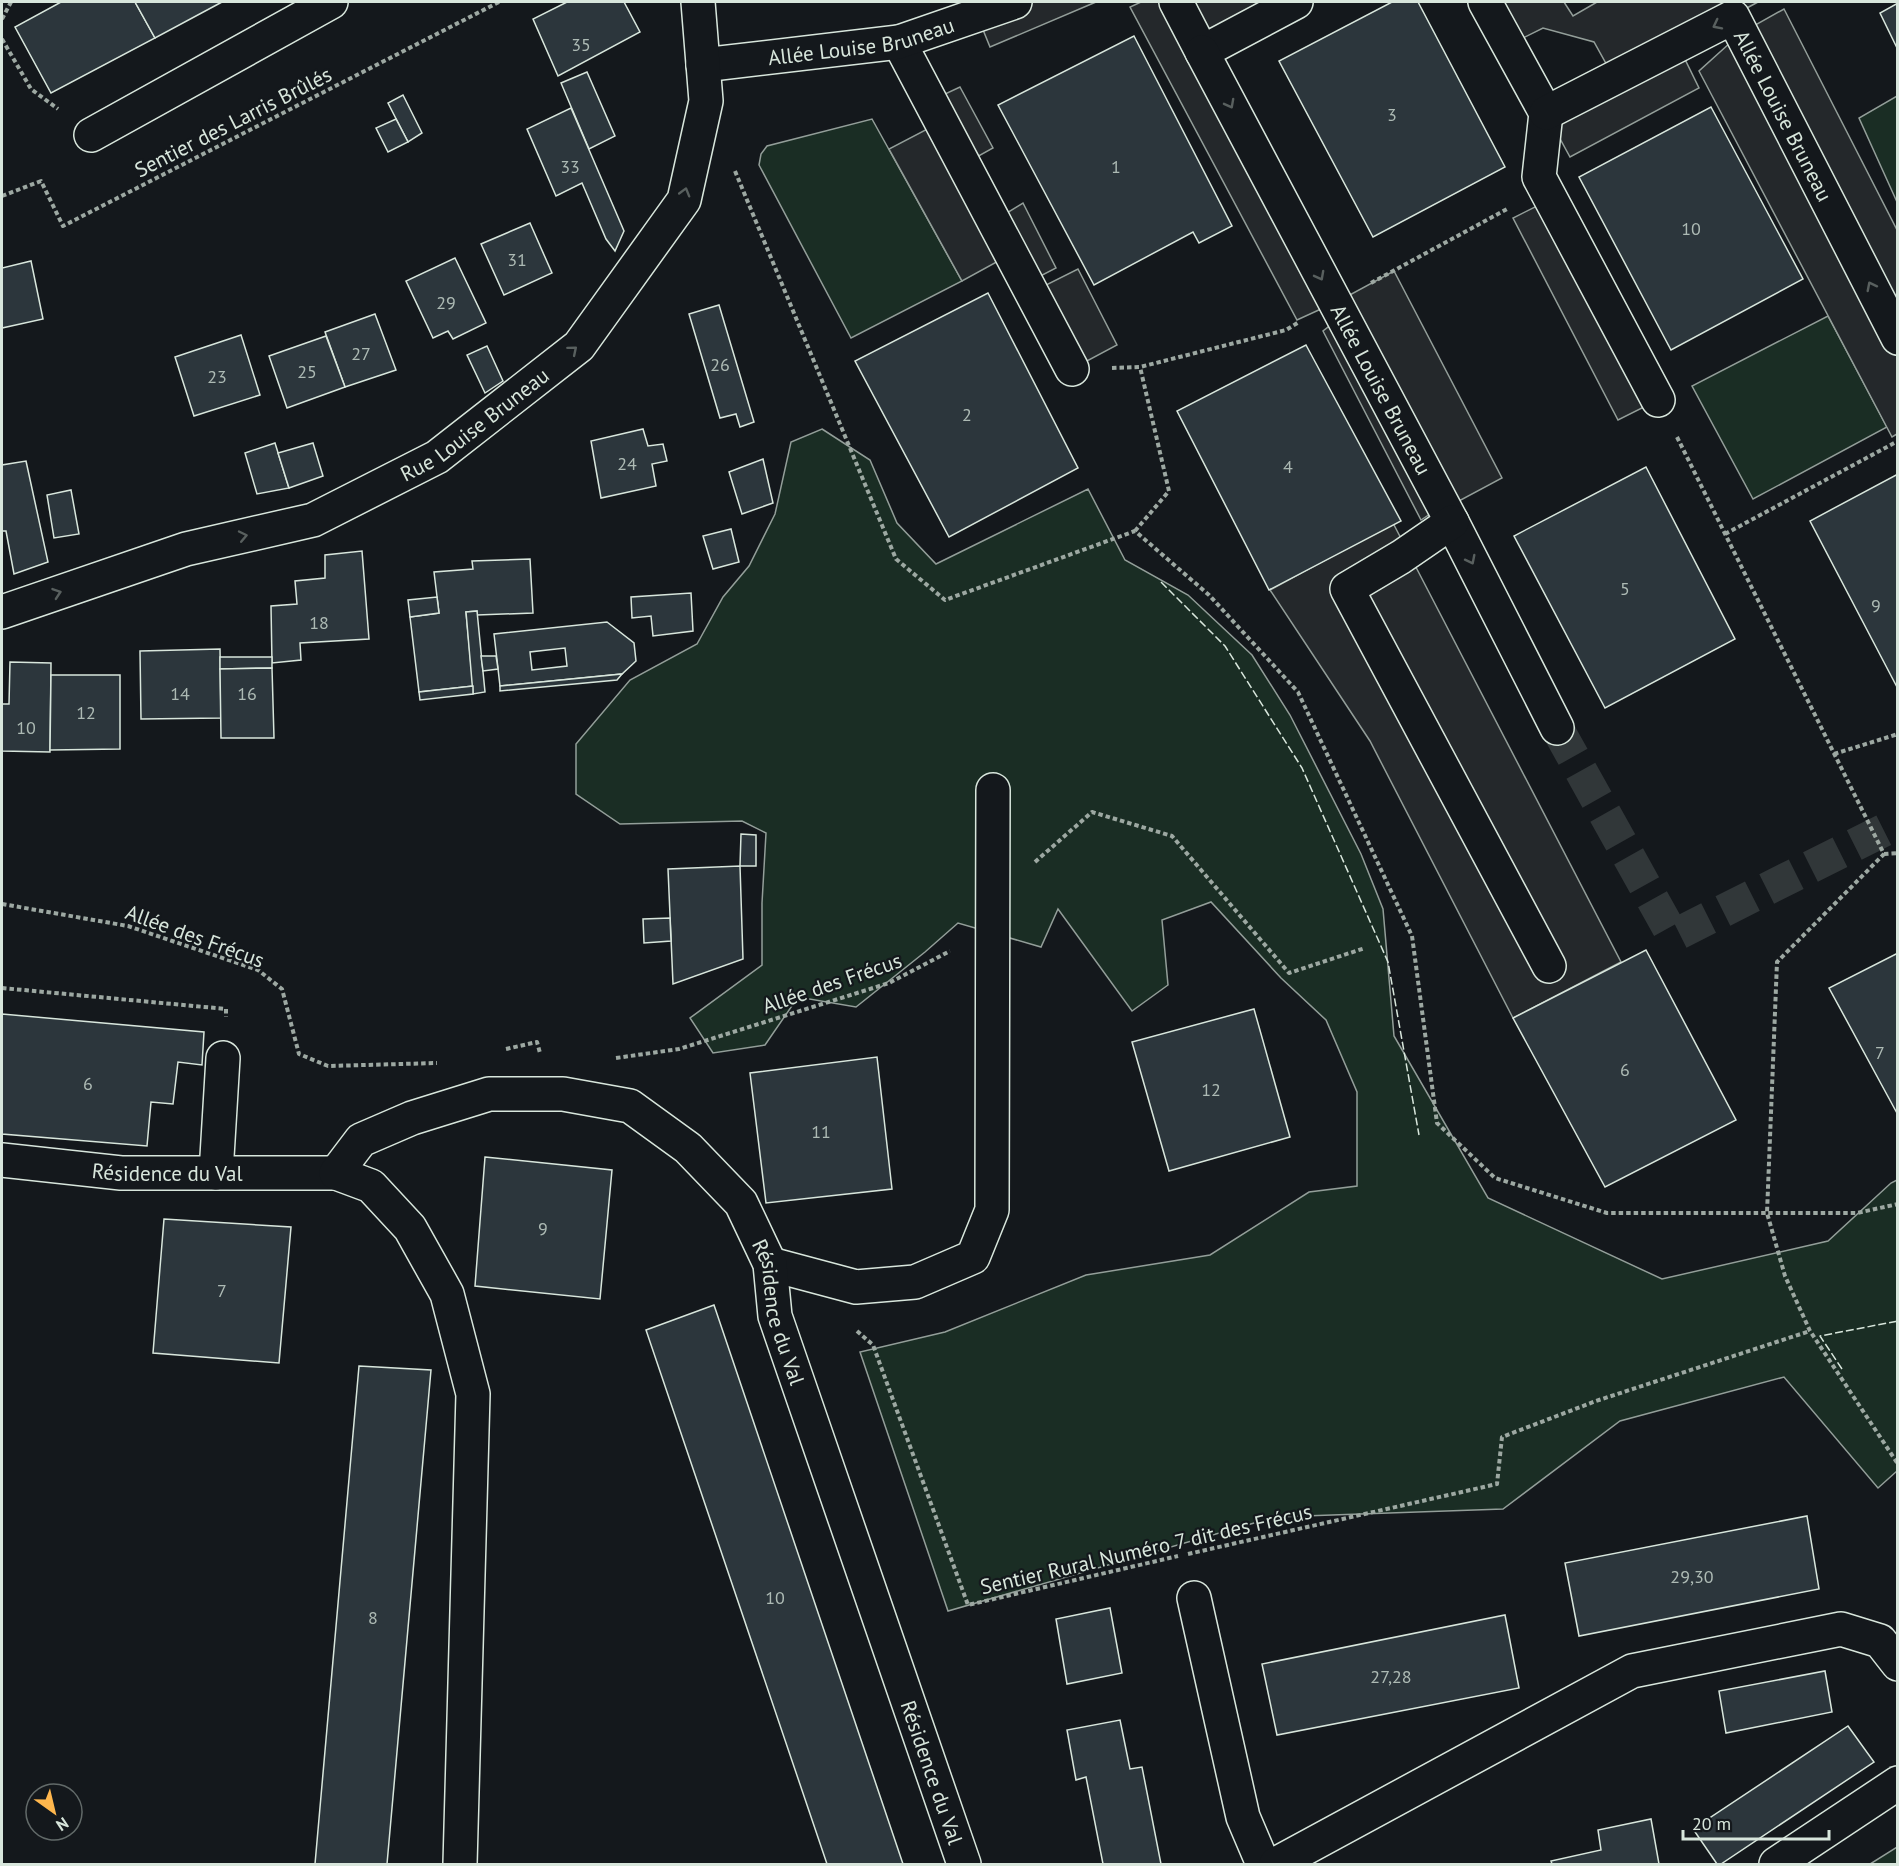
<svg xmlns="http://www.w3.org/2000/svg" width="1899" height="1866" viewBox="0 0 1899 1866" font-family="'PT Sans',sans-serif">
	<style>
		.green { fill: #1a2d24; stroke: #939e99; stroke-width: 1.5 }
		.parking { fill: #24282b; stroke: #939e99; stroke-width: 1.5 }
		.building { fill: #2c363c; stroke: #d8e6dc; stroke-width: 1.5; fill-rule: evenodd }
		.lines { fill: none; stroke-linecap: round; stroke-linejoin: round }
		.minor-tunnel { stroke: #313739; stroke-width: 33; stroke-dasharray: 33 16; stroke-linecap: butt }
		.minor-casing { stroke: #d8e6dc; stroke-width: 36 }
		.path { stroke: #9da8a2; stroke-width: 4; stroke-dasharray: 4.5 3; stroke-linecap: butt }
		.minor { stroke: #14181c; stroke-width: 33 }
		.fence { stroke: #d8e6dc; stroke-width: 1.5; stroke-dasharray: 8 3; stroke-linecap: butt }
		.oneway { stroke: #59605f }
		.labels { text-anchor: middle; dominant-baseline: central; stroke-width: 4.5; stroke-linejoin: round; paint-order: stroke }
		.number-label { font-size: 18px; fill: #adbab4 }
		.street-label { font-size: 21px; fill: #d8e6dc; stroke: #14181c }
	</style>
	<rect width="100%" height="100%" fill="#14181c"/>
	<!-- green -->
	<g class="green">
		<polygon points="1897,96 1897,202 1859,118"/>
		<polygon points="872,119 962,281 851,338 759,165 761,154 767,146"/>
		<polygon points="1828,316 1887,427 1753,499 1692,386"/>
		<polygon points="822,429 870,460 897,523 936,564 1088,489 1125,560 1188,595 1252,655 1290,715 1361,854 1383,909 1394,1036 1488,1198 1662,1279 1828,1241 1891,1183 1897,1180 1897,1471 1878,1488 1784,1377 1620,1421 1503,1509 1275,1517 948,1611 860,1352 945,1332 1086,1275 1210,1255 1309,1192 1357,1186 1357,1092 1326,1020 1281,978 1211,902 1162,920 1168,985 1132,1011 1058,909 1041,947 958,923 925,952 856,1007 798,997 765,1045 713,1053 690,1018 762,965 762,903 766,833 742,821 620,824 576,794 576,744 630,680 697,644 723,597 749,566 775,514 791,442"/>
		<polygon points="1897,1847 1897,1864 1870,1864"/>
	</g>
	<!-- parking -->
	<g class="parking">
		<polygon points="1015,2 1096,2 990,47 977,15"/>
		<polygon points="1141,2 1296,2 1203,52 1335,303 1394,271 1502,478 1444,509 1334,303 1297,320 1130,7"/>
		<polygon points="1485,2 1564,2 1573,16 1597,2 1758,2 1678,45 1699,88 1570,157 1546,113 1614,78 1594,42 1543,28 1509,45"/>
		<polygon points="1784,9 1897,230 1897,434 1892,437 1699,71 1741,33"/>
		<polygon points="960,87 993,148 964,164 994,221 1023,203 1056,268 1027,283 1011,254 962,281 889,149 941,122 930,101"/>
		<polygon points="1551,199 1658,400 1618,420 1513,218"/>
		<polygon points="1078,269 1117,345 1072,369 1032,292"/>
		<polygon points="1336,321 1436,510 1421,520 1323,331"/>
		<polygon points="1393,523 1621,962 1513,1018 1370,741 1270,590"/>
	</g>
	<!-- building -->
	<g class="building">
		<polygon points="61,2 135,2 155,38 51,93 15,27"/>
		<polygon points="135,2 222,2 155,38"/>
		<polygon points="567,2 624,2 640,32 558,76 533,19"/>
		<polygon points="1392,2 1418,2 1505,167 1373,237 1279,61"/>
		<polygon points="1898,3 1898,50 1880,13"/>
		<polygon points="1134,36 1232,226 1199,243 1193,232 1094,285 998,105"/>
		<polygon points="587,72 615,136 589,149 561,83"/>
		<polygon points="403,95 422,133 408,142 388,103"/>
		<polygon points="1711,107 1803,279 1671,350 1579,177"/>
		<polygon points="571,108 624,231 615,251 606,239 582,183 556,196 527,129"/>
		<polygon points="396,119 408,142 388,152 376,128"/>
		<polygon points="530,223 552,273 504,295 481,244"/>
		<polygon points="455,258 486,323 453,339 448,331 433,338 406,281"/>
		<polygon points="31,261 43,319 2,328 2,268"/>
		<polygon points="988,293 1078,468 949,537 855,361"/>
		<polygon points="719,305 754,422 740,427 736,414 720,418 689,314"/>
		<polygon points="375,314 396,370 345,387 325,332"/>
		<polygon points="241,335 260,395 194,416 175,357"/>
		<polygon points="326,336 345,387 287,408 269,356"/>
		<polygon points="1306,345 1401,521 1269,590 1177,411"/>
		<polygon points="487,346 503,381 485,393 467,355"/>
		<polygon points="643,429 648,446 663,444 667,461 652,464 656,486 601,498 591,441"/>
		<polygon points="275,443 289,488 257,494 245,453"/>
		<polygon points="313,443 323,476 289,488 278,453"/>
		<polygon points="763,459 773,503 742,514 729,472"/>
		<polygon points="26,461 48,562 14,574 6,531 2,531 2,465"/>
		<polygon points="1646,467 1735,639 1605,708 1514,536"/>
		<polygon points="1898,474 1898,689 1810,521"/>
		<polygon points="71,490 79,534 54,538 47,495"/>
		<polygon points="731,529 739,562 713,569 703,536"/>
		<polygon points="362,551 369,639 300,643 301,660 272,663 271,606 297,604 295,581 325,578 325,555"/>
		<polygon points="530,559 533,613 477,615 477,611 466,612 473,686 419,692 410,617 439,613 434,572 473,569 472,561"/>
		<polygon points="691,593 693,631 653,636 651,616 632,618 631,597"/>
		<polygon points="437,597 439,613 410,617 408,600"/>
		<polygon points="477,611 485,692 473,694 466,612"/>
		<path d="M607,622L634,643L636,661L622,674L500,686L494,634ZM565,648L567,666L532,670L530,652Z"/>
		<polygon points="220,649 221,718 141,719 140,651"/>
		<polygon points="481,656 496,656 498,669 483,671"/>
		<polygon points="220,657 272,657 272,668 220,669"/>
		<polygon points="10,662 51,663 50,752 2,751 2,704 9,704"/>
		<polygon points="272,668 274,738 221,738 220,669"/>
		<polygon points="622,674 617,680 500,691 500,686"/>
		<polygon points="51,675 120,675 120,749 50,750"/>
		<polygon points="473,686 473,694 420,700 419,692"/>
		<polygon points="741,834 756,835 756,866 740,866"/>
		<polygon points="740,866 743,959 673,984 668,869"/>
		<polygon points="670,918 671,941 644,943 643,919"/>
		<polygon points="1646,950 1736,1120 1605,1187 1513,1018"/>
		<polygon points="1898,953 1898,1115 1829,988"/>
		<polygon points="1254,1009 1290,1137 1169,1171 1132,1042"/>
		<polygon points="2,1014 204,1032 202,1065 178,1062 173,1104 151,1102 147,1146 2,1134"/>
		<polygon points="877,1057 892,1189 766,1203 750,1073"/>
		<polygon points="485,1157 612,1170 600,1299 475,1286"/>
		<polygon points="164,1219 291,1227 279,1363 153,1353"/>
		<polygon points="714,1305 903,1864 827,1864 646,1330"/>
		<polygon points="359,1366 431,1370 387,1864 315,1864"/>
		<polygon points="1807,1516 1819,1589 1579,1636 1565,1563"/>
		<polygon points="1110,1608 1122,1673 1067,1684 1056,1619"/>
		<polygon points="1505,1615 1519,1688 1277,1735 1262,1664"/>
		<polygon points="1825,1671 1832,1712 1726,1733 1719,1691"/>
		<polygon points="1120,1720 1130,1769 1142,1767 1161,1864 1103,1864 1086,1777 1076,1780 1067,1730"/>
		<polygon points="1848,1726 1874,1762 1721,1864 1717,1864 1693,1829"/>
		<polygon points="1651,1819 1659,1864 1552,1864 1551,1861 1601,1850 1598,1830"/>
	</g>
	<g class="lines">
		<!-- minor-tunnel -->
		<polyline class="minor-tunnel" points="1557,728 1673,936 1898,823"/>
		<!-- minor casing -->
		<g class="minor-casing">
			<g id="minor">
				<polyline points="1176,2 1202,52 1296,2"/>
				<polyline points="1485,2 1546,113 1539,177 1658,400"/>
				<polyline points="899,42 1072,369"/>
				<path id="s1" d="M1202,52L1452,522L1557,728"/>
				<path id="s2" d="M703,65L899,42L1015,2"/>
				<path id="s3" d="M1546,113L1733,17L1898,338"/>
				<polyline points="91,135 331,2"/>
				<polyline points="1452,522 1401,557 1347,589 1549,966"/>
				<path id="s4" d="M2,612L186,549L313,520L437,457L579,346L684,200L706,101L698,2"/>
				<path id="s5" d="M2,1160L121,1173H336"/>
				<polyline points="216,1173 223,1058"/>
				<polyline points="770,1264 856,1287 915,1282 973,1257 992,1210 993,790"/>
				<polyline points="1194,1598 1243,1817 1263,1864"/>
				<path id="s6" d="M460,1864L473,1394L447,1294L410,1228L371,1186L336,1173L361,1140L412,1118L489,1094H563L630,1106L688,1148L741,1203L770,1264L775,1316L964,1864"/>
				<polyline points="1276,1864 1632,1671 1841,1629 1880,1641 1898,1664"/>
				<polyline points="1776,1864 1898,1783"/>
			</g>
		</g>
		<!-- path -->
		<g class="path">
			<polyline points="2,19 11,2"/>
			<polyline points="2,39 31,89 58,109"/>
			<polyline points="735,171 896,559 945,600 1135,531 1209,595 1298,692 1412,936 1437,1123 1495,1178 1607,1213 1767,1213 1785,1276 1810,1331 1898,1464"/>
			<polyline points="2,196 41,181 63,226 499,2"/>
			<polyline points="1371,283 1507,209"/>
			<polyline points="1112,368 1140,367 1286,330 1299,322"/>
			<polyline points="1677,437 1884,854 1777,962 1767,1213 1857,1213 1898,1204"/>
			<polyline points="1135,531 1169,491 1140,367"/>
			<polyline points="1725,534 1898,441"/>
			<polyline points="1834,754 1898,734"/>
			<polyline points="1884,854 1898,853"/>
			<polyline points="1035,862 1092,812 1172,836 1289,973 1365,948"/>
			<polyline points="2,904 128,926 258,970 282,989 299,1054 328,1066 437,1063"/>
			<polyline points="2,988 226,1009 226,1017"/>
			<polyline points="506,1049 537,1042 540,1053"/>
			<polyline points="616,1058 679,1049 889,983 950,951"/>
			<polyline points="857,1331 873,1345 968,1605 1178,1556"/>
			<polyline points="1188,1554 1497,1484 1502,1437 1596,1401 1810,1331"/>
		</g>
		<!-- minor -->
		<use href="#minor" class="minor"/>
		<!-- fence -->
		<g class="fence">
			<polyline points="1161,582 1225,646 1302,768 1388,962 1419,1135"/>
			<polyline points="1842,1369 1820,1336 1898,1321"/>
		</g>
	</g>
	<!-- one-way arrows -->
	<defs><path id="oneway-chevron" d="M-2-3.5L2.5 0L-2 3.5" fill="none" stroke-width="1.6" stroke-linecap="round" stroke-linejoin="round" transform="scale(1.5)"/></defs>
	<g class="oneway">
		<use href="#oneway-chevron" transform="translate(1717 25) rotate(153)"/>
		<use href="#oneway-chevron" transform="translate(1230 104) rotate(62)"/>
		<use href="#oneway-chevron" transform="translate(685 192) rotate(-74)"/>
		<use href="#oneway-chevron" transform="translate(1320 276) rotate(62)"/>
		<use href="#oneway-chevron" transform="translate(1871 286) rotate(-117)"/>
		<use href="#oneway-chevron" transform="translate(573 350) rotate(-40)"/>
		<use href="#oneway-chevron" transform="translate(243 536) rotate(-12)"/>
		<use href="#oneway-chevron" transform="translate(1471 560) rotate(63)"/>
		<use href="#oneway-chevron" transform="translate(57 593) rotate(-19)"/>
	</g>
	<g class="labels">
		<!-- number labels -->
		<g class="number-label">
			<text x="581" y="44">35</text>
			<text x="1392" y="114">3</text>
			<text x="570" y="166">33</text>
			<text x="1116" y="166">1</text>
			<text x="1691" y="228">10</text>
			<text x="517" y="259">31</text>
			<text x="446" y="302">29</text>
			<text x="361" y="353">27</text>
			<text x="720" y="364">26</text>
			<text x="307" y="371">25</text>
			<text x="217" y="376">23</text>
			<text x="967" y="414">2</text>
			<text x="627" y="463">24</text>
			<text x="1288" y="466">4</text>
			<text x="1625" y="588">5</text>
			<text x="1876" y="605">9</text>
			<text x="319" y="622">18</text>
			<text x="180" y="693">14</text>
			<text x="247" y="693">16</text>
			<text x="86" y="712">12</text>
			<text x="26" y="727">10</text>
			<text x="1880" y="1052">7</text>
			<text x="1625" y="1069">6</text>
			<text x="88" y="1083">6</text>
			<text x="1211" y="1089">12</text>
			<text x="821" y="1131">11</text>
			<text x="543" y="1228">9</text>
			<text x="222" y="1290">7</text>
			<text x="1692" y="1576">29,30</text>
			<text x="775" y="1597">10</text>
			<text x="373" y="1617">8</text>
			<text x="1391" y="1676">27,28</text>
		</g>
		<!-- street labels -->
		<g class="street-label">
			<text stroke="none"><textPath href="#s2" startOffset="160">Allée Louise Bruneau</textPath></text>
			<text stroke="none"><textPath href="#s3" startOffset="321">Allée Louise Bruneau</textPath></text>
			<text transform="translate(233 122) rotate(-27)">Sentier des Larris Brûlés</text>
			<text stroke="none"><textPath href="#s1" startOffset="382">Allée Louise Bruneau</textPath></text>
			<text stroke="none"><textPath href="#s4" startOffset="513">Rue Louise Bruneau</textPath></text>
			<text transform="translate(195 936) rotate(20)">Allée des Frécus</text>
			<text transform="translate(832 983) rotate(-19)">Allée des Frécus</text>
			<text stroke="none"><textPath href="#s5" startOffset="166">Résidence du Val</textPath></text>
			<text stroke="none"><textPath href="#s6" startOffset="1328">Résidence du Val</textPath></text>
			<text transform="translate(1146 1549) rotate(-13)">Sentier Rural Numéro 7 dit des Frécus</text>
			<text stroke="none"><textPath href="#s6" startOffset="1814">Résidence du Val</textPath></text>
		</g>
	</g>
	<!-- border -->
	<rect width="1899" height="1866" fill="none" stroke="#d8e6dc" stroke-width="6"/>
	<!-- north arrow -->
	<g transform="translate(54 1812) rotate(146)"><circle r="28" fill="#14181c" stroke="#626a69" stroke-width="1.5"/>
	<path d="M0-4.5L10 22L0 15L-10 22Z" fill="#ffb74d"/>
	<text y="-9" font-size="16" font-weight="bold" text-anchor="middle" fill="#d8e6dc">N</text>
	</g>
	<!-- scale -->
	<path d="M1683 1830v9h146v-9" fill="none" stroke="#d8e6dc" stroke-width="3"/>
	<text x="1692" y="1830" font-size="18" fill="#d8e6dc" stroke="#14181c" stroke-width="4.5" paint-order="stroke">20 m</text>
</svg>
